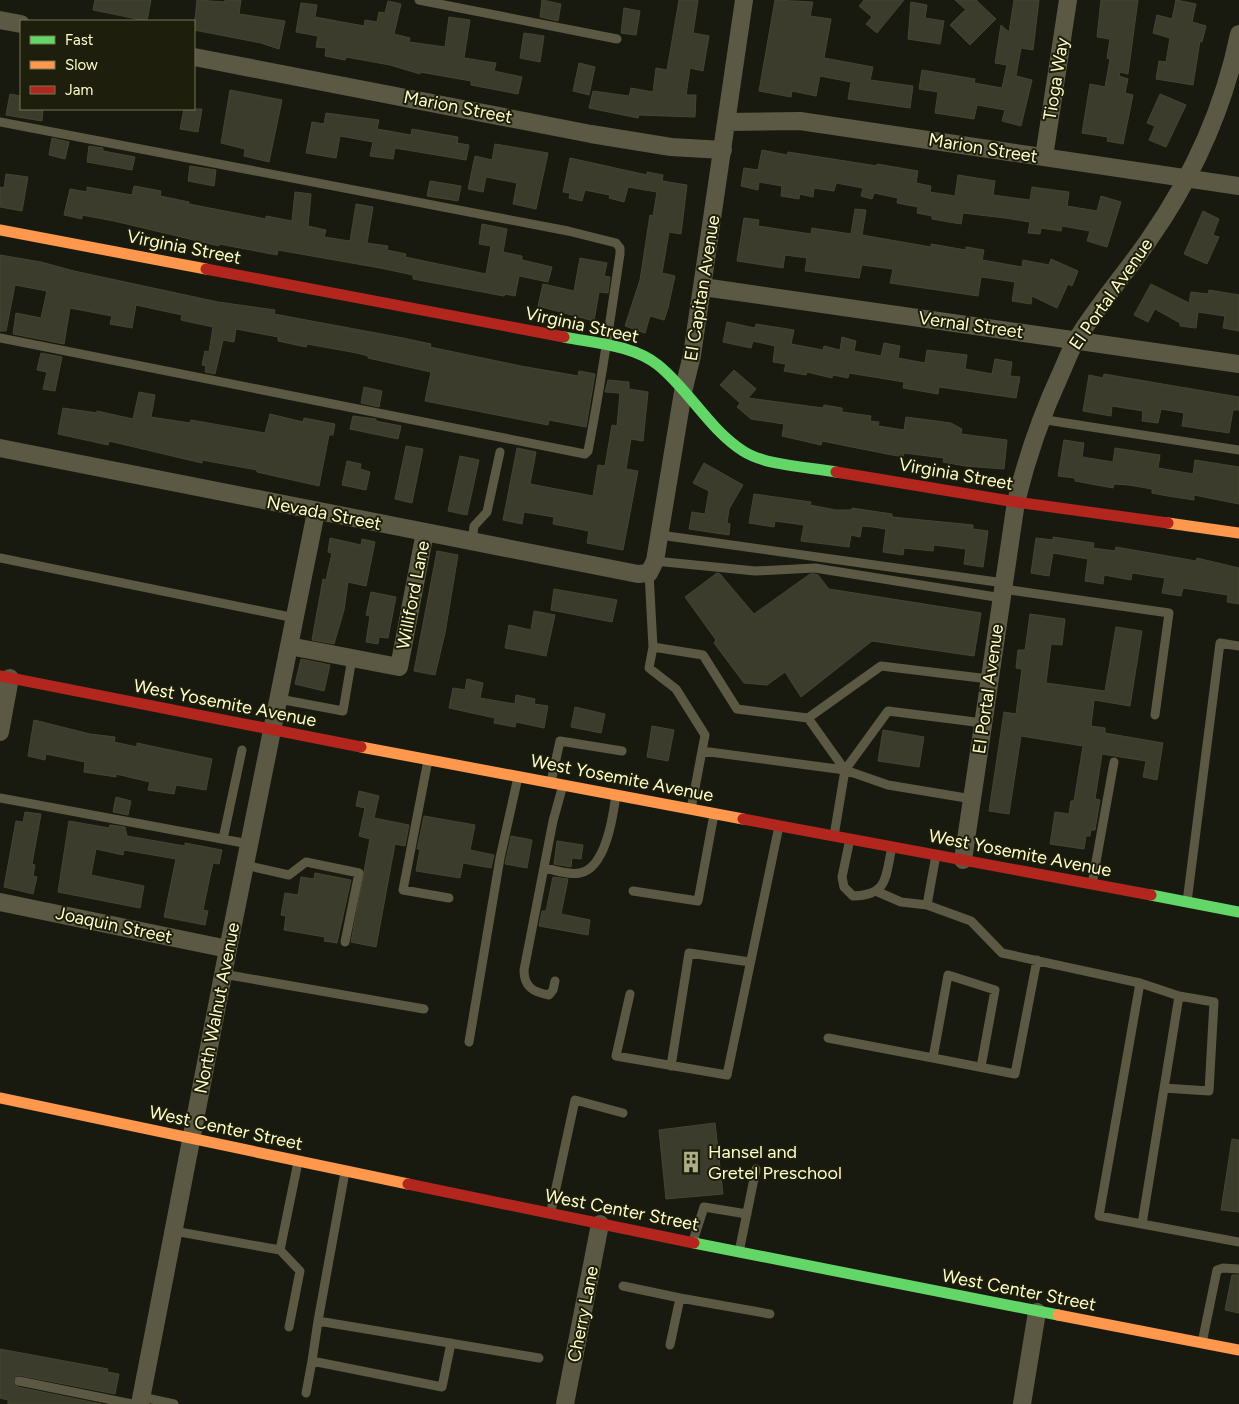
<svg xmlns="http://www.w3.org/2000/svg" width="1239" height="1404" font-family="Figtree,sans-serif">
  <rect width="100%" height="100%" fill="#191a0f"/>
  <path fill="#3c3c2c" stroke="#444531" d="M95,0H151L147,21L93,10Z
    M197,0L225,2V0H241L239,14L285,21L279,49L261,43L194,30Z
    M542,0L561,4L558,21L540,17Z
    M679,0H698L693,33L709,36L703,71L690,68L686,95H696L695,117L639,115L638,118L589,108L593,91L629,96L631,88L653,92L656,68L667,70Z
    M775,0L813,2L810,16L831,19L824,58L873,67L870,80L913,86L910,108L848,99L851,82L820,76L816,96L792,91L791,97L759,91Z
    M864,0H904L877,33L866,24L872,17L859,6Z
    M955,0H976L996,19L970,45L950,25L964,11H967Z
    M1014,0H1039L1033,50L1021,48L1016,76L1032,80L1021,126L1002,121L1005,110L977,105L974,119L935,113L938,92L919,89L922,70L975,79L974,83L1002,88L1007,65L995,63L1001,25L1009,32Z
    M1101,0H1138L1128,74L1120,72L1119,76L1128,79L1125,93L1133,95L1123,144L1107,141L1108,137L1082,133L1090,84L1105,87L1110,59L1107,58L1110,39L1097,37Z
    M1176,0L1196,4L1192,22L1206,26L1202,42L1200,41L1193,85L1156,79L1159,61L1166,62L1170,38L1153,33L1157,15L1172,19Z
    M388,1L401,4L394,34L410,38L409,42L445,47L449,17L470,20L464,58L496,63L494,71L522,77L518,94L471,85V81L420,72V74L390,65L346,57L345,60L325,56L326,48L316,47L318,36L296,32L301,3L317,5L315,17L364,26L365,20L377,22L379,12L385,13Z
    M911,2L927,5L925,18L944,21L940,44L908,39Z
    M624,8L640,11L636,35L621,33Z
    M524,33L544,36L540,62L520,58Z
    M579,63L595,67L589,95L573,91Z
    M230,90L282,100L269,162L244,156L245,149L221,143Z
    M10,94L21,96V109H43L42,121L6,115Z
    M1160,94L1186,105L1166,147L1149,140L1155,126L1147,123Z
    M184,109H202L198,132L180,129Z
    M326,113L379,120L377,129L411,135L412,129L458,137L457,143L469,145L466,160L395,148L393,159L370,156L373,142L340,136L336,158L306,153L312,122L324,124Z
    M52,138L69,142L65,159L49,155Z
    M495,144L548,153L536,209L513,204L517,183L486,177L483,192L468,189L475,156L492,160Z
    M89,146L103,148V151L135,157L132,170L87,162Z
    M762,150L787,155L788,152L877,166V164L918,171L916,183L931,186L930,192L955,196L958,175L995,181L993,195L1030,200L1032,187L1069,192L1067,206L1097,211L1101,196L1121,202L1107,247L1087,241L1090,231L1062,226L1061,231L1041,228L1040,234L1028,233L1030,222L1005,218L963,213L961,224L932,219V216L917,213L918,207L897,203L898,198L874,193L872,199L861,196L863,188L836,183L834,191L814,188L813,197L800,194L799,199L781,196L782,186L759,182L758,190L741,186L744,168L758,170Z
    M570,158L647,175V172L663,175L662,181L687,185L681,234L669,232L662,273L675,276L668,308L664,320L650,316L645,333L625,326L640,280L650,215L653,216L657,192L628,187L624,202L609,198L610,195L585,190L582,201L569,198L570,193L563,192Z
    M190,166L216,170L214,186L188,181Z
    M6,174L28,177L22,211L0,207V187L4,188Z
    M430,181L461,186L458,201L427,196Z
    M134,186L161,191L160,196L189,202V204L266,219V216L292,221L295,192L311,194L308,226L326,230L324,237L350,241L356,204L373,207L367,243L388,246L387,250L406,254L405,257L486,274L491,246L479,244L482,224L507,229L503,252L522,256V260L552,267L548,282L519,276L515,296L505,294L504,296L413,279V275L380,268L278,250L277,255L219,244V246L114,221L82,215V219L64,215L70,189L87,192V187L132,195Z
    M855,209L866,210L862,235L931,247V244L966,250V247L984,250L982,260L1022,267L1023,260L1049,265L1051,259L1078,271L1072,286L1068,284L1057,308L1032,296L1031,304L1012,301L1015,282L989,278L981,277L978,296L890,283L893,269L862,265L859,278L805,271L807,258L785,255L783,268L737,261L744,218L759,220L758,226L811,234L812,228L851,234Z
    M1203,211L1219,219L1213,235L1219,237L1207,264L1184,254Z
    M0,255L41,262L74,271L218,302L275,310L274,314L403,338L431,344L430,347L521,366L578,376L579,371L595,374L586,427L549,420L548,425L425,401L431,372L368,358V356L357,353L307,344L306,347L278,341V337L236,329L234,342L223,340L215,374L205,372L206,366L202,365L205,351L209,352L213,327L181,320L182,315L136,305L132,328L110,324L112,316L70,308L64,344L13,334L16,313L41,318L47,291L15,285L6,331H0Z
    M580,258L607,263L604,276L610,277L608,293L599,292L594,321L538,306L543,284L574,291Z
    M1151,284L1189,303L1191,292L1208,294L1209,290L1239,295V331L1223,328L1225,316L1198,312L1196,328L1180,326V323L1155,309L1148,322L1134,315Z
    M727,322L755,328L756,324L794,330L791,344L823,350L824,346L840,350L842,337L856,341L854,351L881,356L884,343L900,346L898,358L925,363L927,350L967,355L965,369L992,374L995,359L1012,362L1010,376L1020,377L1016,398L939,387L938,394L903,388L904,382L849,373L848,378L833,375L832,378L807,372L806,375L784,371L786,364L773,362L775,346L753,341L751,348L723,342Z
    M41,353L62,357L55,391L43,389L47,372L37,370Z
    M734,370L756,389L748,398L823,408L824,405L842,408V412L871,416L870,421L879,422L878,426L904,430L906,417L951,423L962,429L961,434L1007,440L1004,469L965,466L943,462L944,458L904,453L903,457L887,454L822,441L821,445L782,436L784,424L751,419L737,407L740,403L720,385Z
    M1104,374L1239,397V410H1233L1229,433L1182,426L1184,413L1161,409L1158,423L1142,421L1143,411L1112,406L1111,416L1083,411L1089,375L1103,378Z
    M608,380L629,382V389L648,392L643,441L631,439L626,469L638,471L623,550L587,543L589,531L553,524L554,517L524,512L522,524L503,520L517,448L536,452L530,484L593,496L598,465L605,466L612,425L617,426L620,393L605,392Z
    M364,387L382,391L379,407L361,403Z
    M139,392L155,395L151,417L190,423L191,420L265,433L270,414L303,422L304,418L335,424L333,435H329L319,486L257,472V470L202,460V463L109,441L108,445L58,434L63,408L97,413V411L133,419Z
    M353,416L376,419V421L401,426L398,439L350,429Z
    M1064,440L1084,443L1082,457L1113,462L1115,448L1160,455L1158,468L1193,474L1195,460L1239,467V504L1194,495V500L1168,496L1152,493V489L1129,485L1114,484L1113,488L1075,481V478L1058,476Z
    M406,446L423,449L412,503L395,499Z
    M460,456L479,460L467,515L448,511Z
    M347,461L361,464L360,469L370,472L366,490L342,485Z
    M704,463L743,485L729,509L727,523L730,524L729,535L689,529L692,512L705,514L709,491L693,483Z
    M754,494L811,502L810,505L836,510H852V508L892,514V517L973,525V529L988,531L983,567L964,564L966,549L934,545L933,551L904,548L903,555L883,552L886,529L873,527L862,526L860,537L851,535L849,547L801,541L804,525L775,521L774,527L749,523Z
    M1053,537L1094,543L1093,548L1115,551L1116,547L1196,561L1197,558L1239,568V604L1227,602L1228,595L1183,588L1181,596L1162,593L1165,578L1132,573L1131,580L1104,575L1103,584L1085,581L1088,559L1053,553L1049,576L1031,573L1036,538L1053,540Z
    M330,538L361,545L362,539L375,542L366,586L348,582L344,610L334,644L312,640L323,579L326,580L332,553L328,552Z
    M437,551L458,555L445,633L435,675L414,671Z
    M717,573L720,574L754,614L810,574H815L818,575L829,589L981,613L974,656L872,641L801,697L785,672L767,685L744,683L714,643L716,640L685,597Z
    M554,589L617,600L612,622L551,610Z
    M371,592L396,597L388,638L379,637L378,644L366,642L370,616L366,615Z
    M534,611L555,615L546,656L505,648L509,625L531,630Z
    M1030,614L1065,619L1062,645L1051,644L1046,683L1105,691L1116,627L1142,631L1130,706L1094,700L1091,726L1105,728V733L1163,743L1157,780L1143,777L1146,761L1102,754L1095,799L1100,800L1095,830H1091L1090,836H1086L1084,849L1050,844L1055,812L1069,814L1071,801H1074L1083,746L1021,736L1009,814L989,811L1004,712L1016,714L1022,669L1016,668L1018,650H1025Z
    M301,659L330,665L324,691L295,684Z
    M467,679L483,683L480,698L515,704L516,695L535,699L534,704L548,706L544,728L516,722L515,727L494,723L495,718L449,708L453,688L465,690Z
    M575,707L605,714L601,733L571,727Z
    M34,720L90,734L115,737L114,742L137,747V743L212,759L206,790L176,785L174,794L148,790L150,782L116,774V777L84,772L85,762L46,754L45,760L28,756Z
    M652,726L674,730L668,761L647,757Z
    M883,730L924,737L919,767L878,761Z
    M359,791L379,796L374,818L409,825L405,846L395,844L376,947L351,942L370,839L359,836L365,808L356,806Z
    M116,797L131,801L128,815L113,812Z
    M25,812L41,814L32,864L35,865L33,876L37,877L33,894L4,887L16,821L23,822Z
    M424,816L475,825L470,850L494,855L491,868L463,863L460,878L416,871L420,849H417Z
    M69,821L109,828L110,825L125,827L127,836L185,846V843L222,850L219,864L213,863L209,881L203,910L208,911L205,925L164,917L176,859L124,850L123,855L96,849L91,875L144,886L140,908L58,892Z
    M511,836L532,840L527,868L505,864Z
    M557,841L583,845L581,859L572,858L571,867L554,864Z
    M315,873L351,880L337,943L324,941L325,937L284,930L286,916L281,915L285,893L298,895L301,877L314,879Z
    M553,877L568,879L561,914L590,920L588,935L539,926L542,911H546Z
    M715,1123L723,1194L666,1199L659,1130Z
    M1232,1139L1239,1140V1212L1221,1210Z
    M1232,1275H1239V1313L1225,1310Z
    M0,1349L108,1369L107,1372L119,1374L115,1394L18,1375L13,1380L18,1387L101,1404H8V1400L0,1398Z"/>
  <g fill="none" stroke-linecap="round" stroke-linejoin="round">
    <path stroke="#5b5944" stroke-width="9" d="M419,0L617,39
      M0,122L568,231L616,243L620,248V254C610,320 601,386 588,451L585,454L0,338
      M1040,419L1239,450
      M660,535L1004,583
      M472,541L474,526L487,512L500,452
      M0,558L295,618
      M655,561L755,571L815,568L1002,598
      M649,573L653,647
      M1003,589L1169,613L1155,715
      M279,699L343,711L352,658
      M808,718L881,666L989,679
      M702,751L845,770L888,785L972,799
      M428,760L403,890L449,898
      M845,770L888,711L983,723
      M551,782L560,741L622,751
      M0,798L249,844
      M691,809L705,735L676,689L649,668L653,647L703,655L737,709L808,718L845,770L834,836
      M223,839L242,750
      M850,839L842,877L844,887L853,896C889,895 885,877 892,847
      M936,855L927,905L971,921L1002,953L1140,983
      M245,865L289,875L306,862L359,873L345,942
      M546,868C556,871 569,875 580,873C606,868 613,816 616,795
      M1092,884L1114,762
      M633,891L698,901L714,814
      M878,892L901,902L927,905
      M1187,902L1220,643L1239,646
      M223,974L424,1009
      M555,981L553,990L549,995C533,992 524,987 524,970L553,821L563,785
      M630,994L616,1056L727,1075L779,826
      M828,1038L933,1058
      M469,1042L500,858L518,777
      M671,1066L689,953L750,962
      M981,1067L995,990L948,975L933,1058L1015,1074L1037,960
      M1164,1088L1209,1091L1214,1002L1179,996
      M345,1172L318,1321L539,1358
      M551,1211L575,1100L623,1113
      M1142,1224L1179,996L1140,983L1099,1216L1239,1242
      M174,1231L280,1250L298,1162
      M693,1241L704,1207L747,1214
      M280,1250L300,1271L289,1327
      M739,1252L756,1169
      M623,1286L680,1298L670,1345
      M680,1298L770,1314
      M1202,1343L1217,1270L1223,1268L1239,1269
      M312,1361L318,1321
      M19,1381L132,1404
      M306,1393L312,1361L442,1387L451,1343
      M142,1397L174,1404"/>
    <path stroke="#5b5944" stroke-width="18" d="M0,20L21,24
      M194,57L591,134L671,147L723,150
      M727,122L800,121L1239,186
      M1044,157L1068,0
      M703,287L1239,364
      M0,448L638,574L649,573L655,561L683,392L692,355L744,0
      M289,646L399,667L425,532
      M0,732L10,678
      M963,860L1016,502C1027,457 1041,416 1061,373C1066,362 1070,350 1077,339C1099,303 1127,272 1150,238C1193,176 1224,108 1239,34
      M0,902L228,949
      M140,1404L228,949L316,512
      M565,1404L600,1224
      M1022,1404L1037,1312"/>
    <path stroke="#63d668" stroke-width="11" d="M564,337C594,343 633,345 658,365C689,390 709,429 743,451C766,466 809,467 836,472
      M1151,895L1239,912
      M694,1243L1058,1315"/>
    <path stroke="#ff974d" stroke-width="11" d="M0,230L206,269
      M1168,523L1239,533
      M361,747L743,819
      M0,1098L408,1184
      M1058,1315L1239,1350"/>
    <path stroke="#b3261e" stroke-width="11" d="M206,269L564,337
      M836,472L1016,502L1168,523
      M0,676L361,747
      M743,819L1151,895
      M408,1184L694,1243"/>
  </g>
  <defs>
    <g id="building-bare" transform="scale(1.725)"><path d="M-4-6H4V6H1V3H-1V6H-4ZM-2.5-4.3h1.7v1.8h-1.7ZM.8-4.3h1.7v1.8H.8ZM-2.5-1h1.7V.8h-1.7ZM.8-1h1.7V.8H.8Z" fill="#aeae87" stroke="#1d1e0b" stroke-width="2.5" paint-order="stroke"/></g>
  </defs>
  <g fill-rule="evenodd">
    <use href="#building-bare" x="691" y="1162"/>
  </g>
  <g text-anchor="middle" stroke-width="4" stroke-linejoin="round" paint-order="stroke">
    <g font-size="18" fill="#fffdc8" stroke="#1d1e0b">
      <text transform="translate(1056 79) rotate(-81)" y="6">Tioga Way</text>
      <text transform="translate(458 107) rotate(11)" y="6">Marion Street</text>
      <text transform="translate(983 148) rotate(9)" y="6">Marion Street</text>
      <text transform="translate(184 247) rotate(11)" y="6">Virginia Street</text>
      <text transform="translate(702 288) rotate(-81)" y="6">El Capitan Avenue</text>
      <text transform="translate(1111 294) rotate(-55)" y="6">El Portal Avenue</text>
      <text transform="translate(582 325) rotate(12)" y="6">Virginia Street</text>
      <text transform="translate(971 325) rotate(8)" y="6">Vernal Street</text>
      <text transform="translate(956 474) rotate(10)" y="6">Virginia Street</text>
      <text transform="translate(324 513) rotate(11)" y="6">Nevada Street</text>
      <text transform="translate(413 595) rotate(-79)" y="6">Williford Lane</text>
      <text transform="translate(988 689) rotate(-82)" y="6">El Portal Avenue</text>
      <text transform="translate(225 703) rotate(11)" y="6">West Yosemite Avenue</text>
      <text transform="translate(622 778) rotate(11)" y="6">West Yosemite Avenue</text>
      <text transform="translate(1020 853) rotate(11)" y="6">West Yosemite Avenue</text>
      <text transform="translate(114 925) rotate(12)" y="6">Joaquin Street</text>
      <text transform="translate(217 1008) rotate(-79)" y="6">North Walnut Avenue</text>
      <text transform="translate(226 1128) rotate(12)" y="6">West Center Street</text>
      <text transform="translate(622 1210) rotate(11)" y="6">West Center Street</text>
      <text transform="translate(1019 1290) rotate(11)" y="6">West Center Street</text>
      <text transform="translate(583 1314) rotate(-79)" y="6">Cherry Lane</text>
    </g>
    <g font-size="18" fill="#fffdc8" stroke="#1d1e0b" text-anchor="start">
      <text x="708" y="1158">Hansel and<tspan x="708" dy="21">Gretel Preschool</tspan></text>
    </g>
  </g>
  <rect x="20" y="20" width="175" height="90" fill="#1d1e0b" stroke="#777757"/>
  <rect x="30" y="36" width="25" height="8" fill="#63d668" stroke="#777757"/>
  <text x="65" y="45" font-size="15" fill="#fffdc8">Fast</text>
  <rect x="30" y="61" width="25" height="8" fill="#ff974d" stroke="#777757"/>
  <text x="65" y="70" font-size="15" fill="#fffdc8">Slow</text>
  <rect x="30" y="86" width="25" height="8" fill="#b3261e" stroke="#777757"/>
  <text x="65" y="95" font-size="15" fill="#fffdc8">Jam</text>
</svg>
